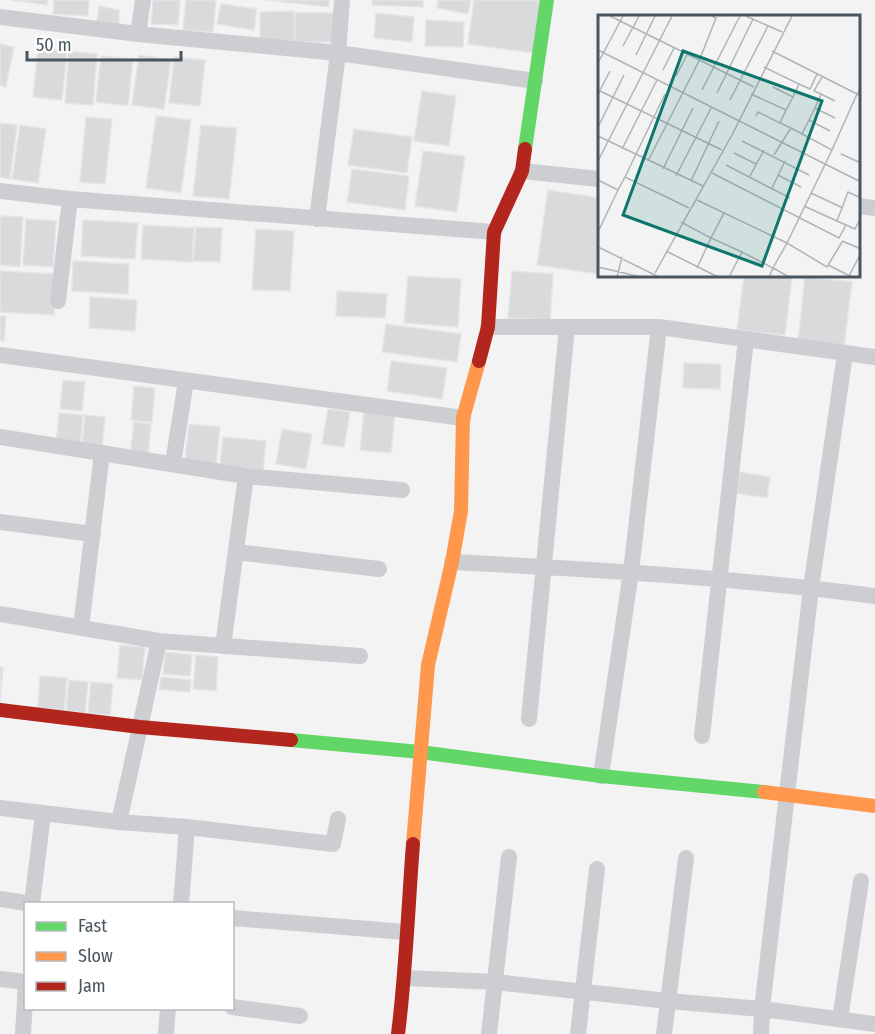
<svg xmlns="http://www.w3.org/2000/svg" width="875" height="1034" font-family="'Fira Sans Condensed',sans-serif">
  <rect width="100%" height="100%" fill="#f3f3f3"/>
  <path fill="#d9dadb" stroke="#e4e5e6" stroke-width="1.5" d="M11,0H47V5Z
    M54,0H89L88,16L53,14Z
    M153,0H180L178,25L151,24Z
    M186,0H216L213,32L183,30Z
    M265,0H329V7Z
    M372,0H423V7L372,5Z
    M438,0H471L468,14L437,8Z
    M474,0H541L534,53L468,44Z
    M221,4L257,9L254,30L217,24Z
    M99,6L119,10V24L97,21Z
    M294,11V41H260V12Z
    M295,13H337V42H295Z
    M376,13L414,17L412,42L374,38Z
    M426,20L464,22L463,47L425,46Z
    M0,44L14,47L6,87L0,85Z
    M38,48L67,51L62,100L33,97Z
    M69,51L97,54L93,105L65,103Z
    M139,55L171,60L164,109L132,105Z
    M101,56L133,59L128,106L96,102Z
    M174,57L205,60L200,106L169,103Z
    M422,91L456,96L449,146L414,141Z
    M156,116L191,120L181,193L146,188Z
    M86,117L112,119L105,184L80,182Z
    M0,123L17,125L10,179L0,177Z
    M20,125L46,129L38,183L12,179Z
    M201,125L237,128L229,199L193,196Z
    M354,129L412,137L407,173L348,165Z
    M423,151L465,156L457,212L415,206Z
    M352,169L409,176L405,210L347,202Z
    M548,190L599,198V274L537,265Z
    M0,216L23,217L20,267L0,265Z
    M26,219L56,221L53,267L23,265Z
    M83,220L138,223L135,259L81,256Z
    M143,225L194,228L192,262L141,259Z
    M196,227L222,228L220,262L193,261Z
    M256,229L294,231L290,291L252,290Z
    M73,261L129,264L128,294L72,291Z
    M0,271L57,274L54,315L0,312Z
    M512,271L553,274L550,320L508,318Z
    M408,276L461,279L458,327L404,323Z
    M744,276H792L785,335L737,330Z
    M805,277L852,282L844,346L798,341Z
    M337,291L387,294L385,318L336,316Z
    M90,297L137,300L135,331L89,328Z
    M0,316H6L4,341L0,340Z
    M386,324L461,334L457,362L382,352Z
    M391,361L447,368L442,399L387,391Z
    M684,363L721,364L720,389L683,388Z
    M63,380L85,382L82,411L60,409Z
    M134,386L155,388L152,422L131,420Z
    M328,409L350,412L344,447L322,444Z
    M364,411L395,414L391,453L360,450Z
    M59,413L83,415L80,446L56,444Z
    M85,415L105,417L102,448L82,446Z
    M134,422L151,424L148,457L130,456Z
    M189,424L220,427L216,464L185,461Z
    M282,429L312,434L306,469L276,464Z
    M223,437L266,441L263,470L220,466Z
    M740,472L770,477L767,498L736,493Z
    M120,645L145,647L142,680L117,678Z
    M165,652L192,655L190,676L163,674Z
    M196,655L218,657L216,691L193,689Z
    M0,667L3,668L0,704Z
    M40,676L67,678L64,711L38,708Z
    M161,677L191,680L190,692L159,689Z
    M69,680L88,682L85,713L66,711Z
    M91,682L113,684L110,715L88,713Z"/>
  <g fill="none" stroke-linecap="round" stroke-linejoin="round">
    <path stroke="#ccced1" stroke-width="16" d="M342,0L338,53L535,81
      M0,17L138,34L143,0
      M138,34L338,53L317,219
      M522,171L599,179
      M0,191L70,199L494,232
      M858,206L875,208
      M58,301L70,199
      M488,327H659L875,357
      M0,355L463,418
      M0,437L246,476L402,490
      M173,463L186,381
      M0,522L93,534
      M236,552L379,569
      M452,562C594,569 735,578 875,596
      M0,614L159,641L360,656
      M81,628L102,453
      M159,641L119,822L187,827
      M223,646L246,476
      M529,719L567,327
      M702,736L746,339
      M601,776L631,572L659,327
      M0,808L119,822
      M0,899L32,904L43,814
      M181,904L187,827L333,844L338,819
      M232,918L406,932
      M405,978L495,982L668,1001L762,1009L875,1024
      M0,979L26,982
      M232,1007L300,1016
      M840,1019L861,881
      M23,1034L26,983
      M166,1034L168,1008
      M489,1034L509,857
      M578,1034L597,869
      M664,1034L686,858
      M761,1034L762,1009L811,588L845,354"/>
    <path stroke="#63d668" stroke-width="14" d="M525,149L547,0
      M291,740L420,752L601,776L764,792"/>
    <path stroke="#ff974d" stroke-width="14" d="M764,792L875,806
      M413,844L428,665L452,562L461,511L463,418L479,361"/>
    <path stroke="#b3261e" stroke-width="14" d="M479,361L488,327L494,232L522,171L525,149
      M0,710L140,727L291,740
      M398,1034C406,971 408,908 413,844"/>
  </g>
  <g transform="translate(598 15)">
    <rect width="262" height="262" fill="#f3f3f3"/>
    <path fill="none" stroke="#afb4b8" stroke-width="1.5" d="M12,1L156,72M148,1L184,17M25,31L41,1M0,35L263,167M174,36L259,79L263,73M38,40L57,1M0,48L25,1M166,52L201,69L195,82L175,72M65,55L76,33M78,61L89,40M201,69L212,74L219,59M0,75L124,135M104,75L142,1M119,78L155,4M0,79L12,56M153,79L188,95L195,82M223,79L216,76L224,62M132,85L170,11M217,93L223,79L237,86M158,101L160,97L182,108L188,95M211,105L217,93L237,103M0,112L26,60M204,119L211,105L232,116M0,121L105,171M144,126L211,160M24,134L59,65M234,135L259,79L263,81M136,138L158,149M243,139L263,148M176,140L193,113L182,108M0,146L74,1M50,146L101,46L118,3L114,1M128,150L192,183M65,154L95,93M114,158L241,223L248,210M180,160L203,172M78,161L113,93M152,161L166,135M27,162L67,79M0,165L20,175L27,162L91,193M93,166L121,106M174,173L187,146M213,178L245,193M263,183L250,177L239,206L257,214L263,202M99,185L189,228L234,135L193,113M206,191L239,206M126,198L113,223L144,237M83,207L113,223L99,253M0,217L20,175M244,226L263,234M0,232L61,262M68,236L120,262M230,250L254,262M0,252L43,262M57,258L134,120L194,1M251,261L263,238M19,262L24,242M131,262L144,237L175,253L171,262M191,262L175,253L189,228L229,252L244,227"/>
    <path fill="#0f766e" fill-opacity="0.15" stroke="#0f766e" stroke-width="3" d="M85,36L224,86L164,251L25,200Z"/>
    <rect width="262" height="262" fill="none" stroke="#4a565f" stroke-width="3"/>
  </g>
  <rect x="24" y="902" width="210" height="108" fill="#ffffff" stroke="#b7bbbf" stroke-width="1.5"/>
  <rect x="36" y="922" width="30" height="9" fill="#63d668" stroke="#b7bbbf" stroke-width="1.5"/>
  <text x="78" y="932" font-size="18" fill="#4a565f">Fast</text>
  <rect x="36" y="952" width="30" height="9" fill="#ff974d" stroke="#b7bbbf" stroke-width="1.5"/>
  <text x="78" y="962" font-size="18" fill="#4a565f">Slow</text>
  <rect x="36" y="982" width="30" height="9" fill="#b3261e" stroke="#b7bbbf" stroke-width="1.5"/>
  <text x="78" y="992" font-size="18" fill="#4a565f">Jam</text>
  <path d="M27 51v9h154v-9" fill="none" stroke="#4a565f" stroke-width="3"/>
  <text x="36" y="51" font-size="18" fill="#4a565f" stroke="#ffffff" stroke-width="4.5" paint-order="stroke">50 m</text>
</svg>
